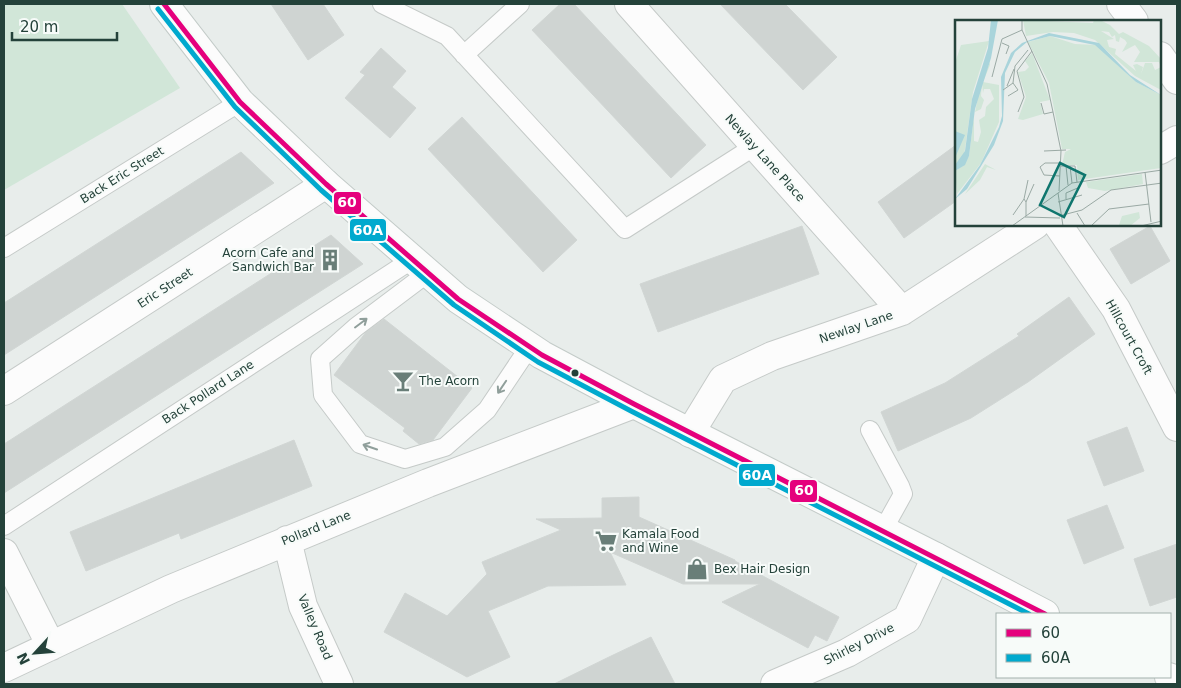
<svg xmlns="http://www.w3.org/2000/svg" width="1181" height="688" font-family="'DejaVu Sans',sans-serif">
  <rect width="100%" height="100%" fill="#e8edeb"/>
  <path fill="#d1e6d8" d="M4,4H122L180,88L4,190Z"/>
  <path fill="#cfd4d2" stroke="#d1d6d4" d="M271,4H323L344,35L308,60Z
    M560,4H574L706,145L671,178L532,30Z
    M720,4H785L837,57L803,90Z
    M381,48L406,71L392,87L416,108L390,138L345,98L365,75L360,72Z
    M462,117L577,240L543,272L428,149Z
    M956,145V201L904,238L878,202Z
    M241,152L274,183L4,355V303Z
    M802,226L819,274L658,332L640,284Z
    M1150,226L1170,261L1131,284L1110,249Z
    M331,235L363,264L4,493V444Z
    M1069,297L1095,334L1028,382L971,418L898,451L881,412L945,383L1019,336L1017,334Z
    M384,319L472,388L433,440L419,444L403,431L405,428L334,375L366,332Z
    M1127,427L1144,471L1104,486L1087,442Z
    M294,440L312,486L181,539L179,533L86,571L70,532Z
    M639,497V517L735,560V561L839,617L827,641L815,635L808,648L722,602L760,584H683L610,552L626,585L548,586L488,611L510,657L467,677L384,632L405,593L447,616L487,574L482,562L561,530L536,519L602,518V498Z
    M1107,505L1124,548L1084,564L1067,520Z
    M1177,544V597L1150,606L1134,559Z
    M651,637L675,684H554L609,657Z"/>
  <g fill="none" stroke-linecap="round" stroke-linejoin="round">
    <g stroke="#c5cac8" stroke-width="20">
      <path id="service" d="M382,4L447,36L625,229L755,146
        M464,55L520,4
        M4,248L240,102
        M429,272L356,327L320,359L323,395L360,444L405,459L445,447L487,410L530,346
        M870,430L900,486L903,494L883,530
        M4,526L413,259"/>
    </g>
    <g stroke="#c5cac8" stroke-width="30">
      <path id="minor" d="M629,4L902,311
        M1121,4L1134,21
        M1160,56L1177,80
        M1160,150L1177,140
        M1058,225L1116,309L1177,427
        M4,391L326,184
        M690,433L723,379L772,356L902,311L1035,225
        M287,540L303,606L339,684
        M4,553L51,646
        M4,668L171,589L428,483L634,404
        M775,684L847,653L907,619L936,557"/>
    </g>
    <g stroke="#c3cbc8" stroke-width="30">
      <path id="secondary" d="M164,4L240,102L326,184L458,299L542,355L634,404L936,557L1045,614
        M1169,677L1177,681"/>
    </g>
    <use href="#service" stroke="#fcfcfc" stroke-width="18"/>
    <use href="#minor" stroke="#fcfcfc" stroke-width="28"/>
    <use href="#secondary" stroke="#fcfcfc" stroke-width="28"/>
    <g stroke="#f7fbf9" stroke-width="9">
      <path id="bus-1" d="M164,4L240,102L326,184L458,299L542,355L634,404L1045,614"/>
    </g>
    <g stroke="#f7fbf9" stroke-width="9">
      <path id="bus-2" d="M158,9L235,107L321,190L454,305L538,362L631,411L1029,614"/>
    </g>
    <use href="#bus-1" stroke="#e5007d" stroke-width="5"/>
    <use href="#bus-2" stroke="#00a9ce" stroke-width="5"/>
  </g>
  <defs><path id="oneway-shaft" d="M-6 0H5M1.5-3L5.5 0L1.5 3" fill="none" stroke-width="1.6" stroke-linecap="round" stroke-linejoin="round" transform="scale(1.25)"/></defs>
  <g stroke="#909f9b">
    <use href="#oneway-shaft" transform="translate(361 323) rotate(-37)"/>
    <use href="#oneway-shaft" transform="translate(502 387) rotate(124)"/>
    <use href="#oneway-shaft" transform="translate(370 447) rotate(-161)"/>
  </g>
  <defs>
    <g id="building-bare" transform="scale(1.725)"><path d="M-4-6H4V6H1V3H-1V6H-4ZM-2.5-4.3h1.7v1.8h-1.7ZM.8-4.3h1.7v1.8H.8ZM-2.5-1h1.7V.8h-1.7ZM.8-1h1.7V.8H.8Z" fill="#697e78" stroke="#f7fbf9" stroke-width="2.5" paint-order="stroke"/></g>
    <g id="bar-bare" transform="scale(1.725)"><path d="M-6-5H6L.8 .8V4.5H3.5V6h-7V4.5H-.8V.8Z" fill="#697e78" stroke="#f7fbf9" stroke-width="2.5" paint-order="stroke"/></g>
    <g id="supermarket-bare" transform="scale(1.725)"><path d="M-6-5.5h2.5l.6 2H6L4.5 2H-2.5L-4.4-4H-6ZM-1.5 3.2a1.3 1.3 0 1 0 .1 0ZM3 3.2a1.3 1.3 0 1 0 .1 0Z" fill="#697e78" stroke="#f7fbf9" stroke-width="2.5" paint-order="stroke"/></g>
    <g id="shop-bare" transform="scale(1.725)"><path d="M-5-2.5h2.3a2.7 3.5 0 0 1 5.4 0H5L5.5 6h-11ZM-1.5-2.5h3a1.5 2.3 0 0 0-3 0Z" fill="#697e78" stroke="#f7fbf9" stroke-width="2.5" paint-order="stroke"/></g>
  </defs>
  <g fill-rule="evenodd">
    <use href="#building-bare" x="330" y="260"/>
    <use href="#bar-bare" x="403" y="381"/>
    <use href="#supermarket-bare" x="606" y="541"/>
    <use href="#shop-bare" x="697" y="569"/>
  </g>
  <circle fill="#24423a" stroke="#f7fbf9" stroke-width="2" cx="575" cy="373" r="4.5"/>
  <g text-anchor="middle" stroke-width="4" stroke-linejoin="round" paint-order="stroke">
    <g font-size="12" fill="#24423a" stroke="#f7fbf9">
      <text transform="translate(765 158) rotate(48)" y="4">Newlay Lane Place</text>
      <text transform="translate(122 175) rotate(-32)" y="4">Back Eric Street</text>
      <text transform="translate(165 288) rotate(-33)" y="4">Eric Street</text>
      <text transform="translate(856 327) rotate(-19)" y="4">Newlay Lane</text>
      <text transform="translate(1129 337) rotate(61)" y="4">Hillcourt Croft</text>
      <text transform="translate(208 392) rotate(-33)" y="4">Back Pollard Lane</text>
      <text transform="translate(316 528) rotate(-22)" y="4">Pollard Lane</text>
      <text transform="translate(315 627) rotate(67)" y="4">Valley Road</text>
      <text transform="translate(859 644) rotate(-27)" y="4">Shirley Drive</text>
    </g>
    <g font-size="12" fill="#24423a" stroke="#f7fbf9" text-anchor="start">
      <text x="314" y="257" text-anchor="end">Acorn Cafe and<tspan x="314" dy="14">Sandwich Bar</tspan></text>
      <text x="419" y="385">The Acorn</text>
      <text x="622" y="538">Kamala Food<tspan x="622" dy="14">and Wine</tspan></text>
      <text x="714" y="573">Bex Hair Design</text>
    </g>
  </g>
  <g transform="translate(955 20)">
    <rect width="206" height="206" fill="#e8edeb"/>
    <path d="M68,0L138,3L139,0H133H145L155,5L164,14L168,12L194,26L206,39V47L204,42H179L185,32L180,25L167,32L172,23L170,20L165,17L164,22L161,21L160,15L157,17L154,12L146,11L159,19L152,20L154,27L161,29L160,34L181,51L178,45L182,44L188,47L186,54L190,43H197L200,50L206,47V70L180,56L140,20L119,13L98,12L71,16ZM95,16L120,24L141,25L181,62L206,75V148L123,160L122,145H107L110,132L116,129H107L94,63L73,22ZM34,21L18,72L9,136L0,145V43L6,25ZM77,33L95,80L85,82L88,94L68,100L63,99L71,77L63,52L70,51L74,47L70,41ZM35,42V45L28,62L44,65V102L26,143L2,174L0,151L9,145L14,136L19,96V121L23,122L26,112L24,100L30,96L31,87L39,79L35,69H29L28,73L27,63L26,76L29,80L26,89L20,92L26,63ZM30,144L41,150L32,147L25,160L10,174ZM187,154L188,164L150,171L133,168L131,162ZM184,192L185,198L175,206L164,205L167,196Z" fill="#d1e6d8"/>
    <path d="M36,0H43L36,38L20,89L14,136L10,145L0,151V145L10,131L17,79L33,28ZM94,13L144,23L175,55L206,75L181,62L140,25L95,16L72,22L60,32L50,53L48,101L39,125L12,169L0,179L25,145L44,107L47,96L46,57L56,33L67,23ZM0,111L10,115L0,138Z" fill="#a9d4db"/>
    <path fill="none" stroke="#9aa9a4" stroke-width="1" d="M67,0V10L92,64L98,92L106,131L104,171M47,23L54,26L51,34M37,57L47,19L67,10M52,66L59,49M48,70L58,63L60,46L73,30M53,76L63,70L58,63M86,83L89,94L98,92M63,92L69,77L62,51L77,31M89,131L111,130M106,146H120L122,162M111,146L113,165M115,146L117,163M190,152L196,202M105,156L89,155L85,147L90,143H106M103,173L108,206M69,179L73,160M111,179V173L125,167M71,182L79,164M103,182L127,175M122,193L130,206M58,195L69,179L71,182V196M104,196L127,190L156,170L207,163M70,197L105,198M57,206L117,163L207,150M136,206L154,189L194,184M186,206L207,201"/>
    <path fill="#0f766e" fill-opacity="0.15" stroke="#0f766e" stroke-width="2.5" d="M105,143L130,155L109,197L85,185Z"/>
    <rect width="206" height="206" fill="none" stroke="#24423a" stroke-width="2.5"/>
  </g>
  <g stroke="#f7fbf9" stroke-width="2">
    <rect x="333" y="191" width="29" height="24" rx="5" fill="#e5007d"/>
    <rect x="349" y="218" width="38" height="24" rx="5" fill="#00a9ce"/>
    <rect x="738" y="463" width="38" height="24" rx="5" fill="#00a9ce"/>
    <rect x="789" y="479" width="29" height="24" rx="5" fill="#e5007d"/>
  </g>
  <g font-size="14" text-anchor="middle" font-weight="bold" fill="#fff">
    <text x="347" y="207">60</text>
    <text x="368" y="235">60A</text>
    <text x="757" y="480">60A</text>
    <text x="804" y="495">60</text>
  </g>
  <rect width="1181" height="688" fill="none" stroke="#24423a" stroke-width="10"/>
  <rect x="996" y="613" width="175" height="65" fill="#f7fbf9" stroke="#a3b1ad"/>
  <rect x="1006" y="629" width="25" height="8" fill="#e5007d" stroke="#a3b1ad"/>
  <text x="1041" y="638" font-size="15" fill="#24423a">60</text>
  <rect x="1006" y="654" width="25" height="8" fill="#00a9ce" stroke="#a3b1ad"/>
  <text x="1041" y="663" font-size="15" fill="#24423a">60A</text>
  <g transform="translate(35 653) rotate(244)" stroke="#f7fbf9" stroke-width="4" paint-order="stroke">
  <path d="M0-4L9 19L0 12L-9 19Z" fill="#24423a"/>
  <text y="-8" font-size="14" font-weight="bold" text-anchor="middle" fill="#24423a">N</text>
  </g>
  <path d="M12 32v8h105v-8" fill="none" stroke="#24423a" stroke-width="2.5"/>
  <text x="20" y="32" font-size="15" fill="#24423a" stroke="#f7fbf9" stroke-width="4" paint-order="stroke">20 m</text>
</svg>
